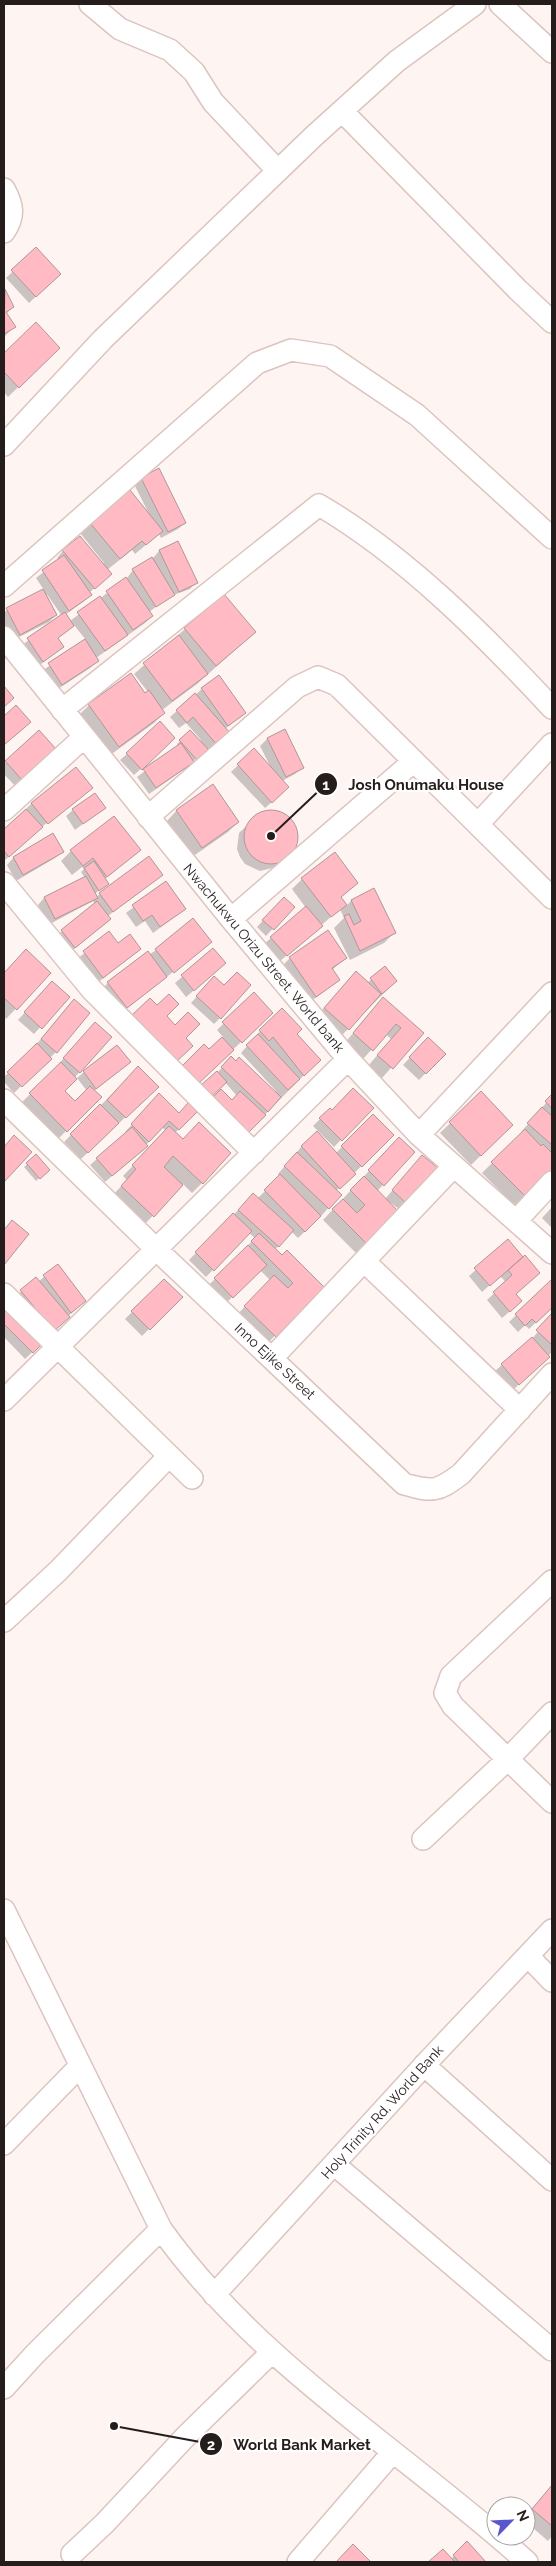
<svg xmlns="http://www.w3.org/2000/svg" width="556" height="2566" font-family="Raleway,sans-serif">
  <rect width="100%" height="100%" fill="#fef4f2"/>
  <path fill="#0003" d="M36,249L59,274L29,303L6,278Z
    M4,291L13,307L6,314L14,327L4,337Z
    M36,324L58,348L8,397L4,392V355Z
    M141,479L185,523L178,529L161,538L159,534L135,554L132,550L107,570L104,580L89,593L90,595L83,602L65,615L70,621L127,578L133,570L153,558L159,551L177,543L196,582L190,589L171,596L149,612L152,616L145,623L96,658L97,661L90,668L55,691L42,671L86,640L74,625L57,639L63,647L36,668L22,645L62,616L46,593L56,615L49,622L13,640L4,623V612L44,590L36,578L59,560L57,558L63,551L102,564L104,563L81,534L91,524L148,512L135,486Z
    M185,629L244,642L197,684L162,710L164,713L154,723L109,756L79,715L89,705L148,692L134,674Z
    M202,689L244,713L225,729L229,734L211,751L208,748L186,768L149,794L137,777L178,746L177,744L190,731L199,742L201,740L186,723L179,728L170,717Z
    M284,731L302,768L295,774L282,781L281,794L265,808L231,772L254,750L271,768L260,746L267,739Z
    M39,732L48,756L15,786L4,774V764Z
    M167,745L134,775L120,760L127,754Z
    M76,769L84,795L39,829L4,861V830L31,804Z
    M104,808L75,830L66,816L73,810Z
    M177,810L238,822L228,832L192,857L167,821Z
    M277,811L285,815L296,829L295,847L276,867L260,871L245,864L240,857L237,849L239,833L260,813Z
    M52,835L62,851L55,858L16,881L7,865L13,858Z
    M139,850L105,879V887L94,894L96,897L149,858L161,875L108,916L103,925L68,954L55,937L95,904L93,901L48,925L38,905L44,898L85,878L81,872L84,869L82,867L72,875L61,861L71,851Z
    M302,879L357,883L340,898L346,906L351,901L374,890L394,933L384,943L350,960L334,928L344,918L340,909L279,962L264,944L306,908L292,889Z
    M166,882L185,909L153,933L145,921L136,927L126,913Z
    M277,905L293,907L266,936L257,927Z
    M328,932L346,958L332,970L339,980L305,1006L280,968L290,958Z
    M109,933L118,945L140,949L96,984L77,959Z
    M211,942L116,1017L98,993L108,983L156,950Z
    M213,950L218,970L186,997L175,983Z
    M26,951L50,973L6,1019L4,1017V974Z
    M385,968L393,984L338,1039L315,1018L346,983H367Z
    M208,984L220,1018L214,1024L191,1003Z
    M46,989L68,997L34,1034L18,1020Z
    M254,994L272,1013L191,1089L208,1051L223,1037L217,1030Z
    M67,1008L56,1052L14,1093L4,1082V1077L35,1046Z
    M373,1009L422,1033L382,1078L368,1066L391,1039L386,1034L362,1060L344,1044Z
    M88,1030L110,1037L63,1091L75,1103L87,1091L77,1078L84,1072L129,1062L94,1091L100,1097L56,1141L20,1104L58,1067L57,1066Z
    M260,1031L296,1034L309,1070L242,1138L207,1105L232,1102L237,1096L217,1073L231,1058L275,1093L276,1091L241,1053Z
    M428,1038L444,1054L419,1080L403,1065Z
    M131,1075L151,1093L81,1159L64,1142Z
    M481,1093L512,1125L471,1165L440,1133Z
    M552,1096V1174L517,1208L482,1173L523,1132L522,1131Z
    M153,1102L179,1114L195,1112L175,1133L202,1183L192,1193L183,1184L143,1226L111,1197L127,1180L123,1176L166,1131L162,1127L139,1153L105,1182L90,1165L127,1133L125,1132Z
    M372,1108L334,1147L313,1126L330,1109L331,1112Z
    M373,1115L393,1135L336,1191L340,1195L322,1215L298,1238L291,1231L275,1250L322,1287L265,1346L235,1317L270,1280L260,1270L225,1304L208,1286L255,1238L249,1233L206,1277L189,1260L247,1201L258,1198L280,1176L278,1174L302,1146L335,1154Z
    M399,1139L383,1185L377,1191L385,1199L416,1163L436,1168L399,1209L391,1203L390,1204L398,1212L356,1253L323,1220Z
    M36,1156L48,1170L36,1181L24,1167Z
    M552,1207V1228L542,1218Z
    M508,1241L538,1273L515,1294L514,1308L502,1318L487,1300L506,1282L500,1276L482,1292L469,1276Z
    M58,1265L78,1307L46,1337L14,1298L36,1278L38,1282Z
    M164,1280L181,1297L142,1336L125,1319Z
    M551,1281L552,1307L529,1329L525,1325L518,1332L509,1322Z
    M7,1308L42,1343L25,1359L4,1337V1311Z
    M552,1314V1352L512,1391L495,1371L532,1339Z
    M552,2485V2536L548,2541L526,2522V2516Z
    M467,2543L485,2562H430L443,2551L451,2559Z"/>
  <path fill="#ffbac3" stroke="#af9799" d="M36,247L61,274L36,297L11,270Z
    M5,289L14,307L6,312L16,327L4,334Z
    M36,322L60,348L19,388L4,372V353Z
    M159,468L186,523L168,532L141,478Z
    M130,490L163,531L146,545L142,541L120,559L90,523Z
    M80,536L112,574L95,589L62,550Z
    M178,541L198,583L179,592L159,550Z
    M64,555L92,595L69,611L42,570Z
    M152,557L175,595L156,607L132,569Z
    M126,577L153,616L133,630L106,591Z
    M43,589L57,615L20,635L6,608Z
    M224,594L256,632L216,666L184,628Z
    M100,596L128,635L105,651L77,612Z
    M65,612L74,626L58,638L64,647L43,662L27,638Z
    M179,635L208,674L172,701L143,663Z
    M85,639L99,661L62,685L48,663Z
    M131,673L145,693L149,690L165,713L119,747L88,704Z
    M219,675L246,713L228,726L201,688Z
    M4,686L14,698L4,707Z
    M195,693L231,734L218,746L193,717L187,723L176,710Z
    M16,705L31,722L4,745V716Z
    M160,721L175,738L142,770L126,753Z
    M285,729L304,768L286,777L267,738Z
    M39,730L56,749L22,780L5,761Z
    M190,730L208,749L197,760L179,740Z
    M181,743L194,762L156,788L143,769Z
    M254,748L289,787L272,803L237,764Z
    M76,767L93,788L48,824L31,803Z
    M213,784L239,822L202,848L176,810Z
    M95,793L106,808L83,824L72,809Z
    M26,809L43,827L9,857L4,851V829Z
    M244 837a27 27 0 1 1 54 0a27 27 0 1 1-54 0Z
    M114,816L141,850L107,877L93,858L83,866L70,850Z
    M53,833L64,852L23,875L13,857Z
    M335,852L358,883L341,897L347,905L331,917L301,878Z
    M149,856L163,875L113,912L99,893Z
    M94,861L109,884L99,891L84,868Z
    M86,876L98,898L55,919L44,897Z
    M166,881L186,909L160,927L152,915L143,921L132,905Z
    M374,888L396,933L360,951L344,916L349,914L354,925L361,921L351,900Z
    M284,897L295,907L274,930L262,920Z
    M97,901L111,919L75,948L61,930Z
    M306,906L323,926L287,956L270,937Z
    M193,918L212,942L174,973L155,949Z
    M328,930L347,958L332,968L340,980L316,997L289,957Z
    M109,931L118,943L130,934L141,949L103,978L83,951Z
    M213,948L226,963L194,991L181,975Z
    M26,949L51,973L17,1010L4,998V973Z
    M148,951L167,977L127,1008L107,982Z
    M385,966L397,981L382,994L370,978Z
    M356,971L381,994L349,1030L324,1008Z
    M237,972L251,985L221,1019L196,996L214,976L224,985Z
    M52,981L70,997L42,1029L24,1012Z
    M254,992L273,1013L242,1043L222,1022Z
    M169,994L179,1004L167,1016L175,1025L188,1012L200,1024L186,1038L193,1046L176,1062L132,1015L150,998L157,1005Z
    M383,997L424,1033L393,1069L377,1055L401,1028L396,1024L373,1051L353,1033Z
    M74,999L90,1013L57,1053L41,1039Z
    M282,1008L302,1029L297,1034L321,1060L304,1076L273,1037L269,1041L259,1030Z
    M95,1022L112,1037L80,1073L63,1058Z
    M258,1034L300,1079L288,1090L246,1045Z
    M222,1037L234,1050L199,1083L182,1066L204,1044L209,1049Z
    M428,1037L446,1054L426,1074L409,1057Z
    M37,1043L52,1059L22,1087L7,1072Z
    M117,1045L131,1062L96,1089L83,1071Z
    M231,1056L236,1061L239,1057L281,1097L268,1112L221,1067Z
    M61,1062L77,1079L65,1091L75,1101L90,1086L102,1097L67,1132L29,1093Z
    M138,1066L159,1087L126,1118L107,1100Z
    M217,1071L227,1082L211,1097L201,1085Z
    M353,1088L374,1108L342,1141L319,1118L330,1108L332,1110Z
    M221,1089L232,1100L240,1091L266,1115L249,1132L213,1097Z
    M481,1091L513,1125L481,1156L449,1122Z
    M159,1093L179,1113L188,1103L197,1112L179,1130L169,1121L149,1142L131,1124Z
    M552,1094V1109L545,1101Z
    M100,1104L119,1123L88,1153L70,1134Z
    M542,1107L552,1116V1145L527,1123Z
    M373,1114L394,1135L362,1167L341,1146Z
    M199,1122L231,1153L203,1184L173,1156L164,1167L183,1185L154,1217L121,1186L136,1169L132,1165L169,1126L183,1139Z
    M132,1127L148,1146L112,1176L96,1158Z
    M525,1129L541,1146L543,1144L552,1153V1175L528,1199L491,1162Z
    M317,1131L356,1174L340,1189L301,1146Z
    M14,1135L32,1152L4,1182V1147Z
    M399,1137L415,1152L384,1186L368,1170Z
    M297,1152L342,1195L329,1209L284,1166Z
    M36,1154L50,1170L40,1179L26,1163Z
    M422,1155L438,1168L407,1204L392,1190Z
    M280,1174L321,1216L305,1232L264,1190Z
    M364,1176L399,1212L367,1244L332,1209L343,1199L357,1213L365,1205L350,1190Z
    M253,1193L294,1230L279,1247L238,1210Z
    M233,1213L252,1231L214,1271L195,1252Z
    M12,1220L29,1234L4,1265V1230Z
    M259,1233L282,1255L287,1250L324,1287L276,1337L244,1306L274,1275L288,1288L293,1283L251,1241Z
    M508,1239L523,1257L490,1286L474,1268Z
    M248,1245L267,1265L233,1298L214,1278Z
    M525,1255L540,1273L516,1294L522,1301L510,1312L493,1292L512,1275L508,1270Z
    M58,1264L86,1301L71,1313L43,1275Z
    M36,1277L70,1317L54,1331L20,1290Z
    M164,1279L183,1297L150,1330L131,1311Z
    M552,1279V1308L536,1323L532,1319L525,1326L515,1314Z
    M7,1306L43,1343L33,1353L4,1324V1310Z
    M552,1313V1345L536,1330Z
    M532,1337L550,1357L519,1385L501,1364Z
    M552,2485V2526L532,2509Z
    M467,2541L486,2562H459L453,2555Z
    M353,2544L371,2562H336Z
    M443,2549L455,2562H428Z"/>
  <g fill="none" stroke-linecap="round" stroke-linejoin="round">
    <g stroke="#dcc4bf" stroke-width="24">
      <path id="minor" d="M90,4L120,29L170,50L194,72L213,102L278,171
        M500,4L552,52
        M342,111L518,290L552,322
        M4,189C13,205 15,216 4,232
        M4,445L103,339L314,136L397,61L475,4
        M4,586L257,363L291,350L330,356L417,415L552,538
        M4,637L231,919L348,1059L419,1135L552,1253
        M62,710L319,505C406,556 484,635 552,708
        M4,810L84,737
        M148,817L297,687L318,677L337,685L552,898
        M478,824L552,744
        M4,883L92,990L254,1153
        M231,919L414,761
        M4,1100L157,1250L404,1484C433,1492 437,1492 461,1474L552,1374
        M419,1135L552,993
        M516,1221L552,1182
        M364,1261L520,1410
        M4,1294L192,1478
        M272,1358L454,1166
        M4,1400L348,1059
        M552,1581L451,1676L445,1693L453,1706L552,1802
        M4,1621L58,1571L169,1456
        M423,1839L508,1759L552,1713
        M4,1910L161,2229C258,2365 405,2452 527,2562
        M528,1956L552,1981
        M424,2065L552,2180
        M4,2144L80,2066
        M335,2165L552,2350
        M214,2295L429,2060L552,1930
        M4,2388L35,2354L161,2229
        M72,2554L105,2523L188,2434L272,2352
        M298,2562L392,2453"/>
    </g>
    <use href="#minor" stroke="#fff" stroke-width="21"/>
  </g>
  <g text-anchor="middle" stroke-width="4.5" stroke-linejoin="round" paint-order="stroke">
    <g font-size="14" fill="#251d1b" stroke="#fff">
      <text transform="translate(264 958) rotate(50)" y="5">Nwachukwu Orizu Street, World bank</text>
      <text transform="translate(275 1361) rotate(43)" y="5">Inno Ejike Street</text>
      <text transform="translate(382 2112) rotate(-48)" y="5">Holy Trinity Rd, World Bank</text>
    </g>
  </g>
  <path fill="none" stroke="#251d1b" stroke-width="2" d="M271 836L326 784M114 2426L211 2444"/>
  <g fill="#251d1b" stroke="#fff" stroke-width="2">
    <circle cx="271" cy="836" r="5"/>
    <circle cx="114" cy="2426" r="5"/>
    <circle cx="326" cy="784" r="12"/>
    <circle cx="211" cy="2444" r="12"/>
  </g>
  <g font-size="15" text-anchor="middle" font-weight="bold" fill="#fff">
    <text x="326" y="790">1</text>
    <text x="211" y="2450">2</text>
  </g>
  <g font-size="15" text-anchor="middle" font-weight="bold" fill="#251d1b" stroke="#fff" stroke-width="4.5" stroke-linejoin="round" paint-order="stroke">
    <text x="426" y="790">Josh Onumaku House</text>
    <text x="302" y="2450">World Bank Market</text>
  </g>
  <rect width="556" height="2566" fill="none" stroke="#251d1b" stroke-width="10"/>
  <g transform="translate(511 2521) rotate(66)"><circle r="24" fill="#ffffff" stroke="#a8a5a4"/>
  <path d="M0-4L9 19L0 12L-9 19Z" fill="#5b56ce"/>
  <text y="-8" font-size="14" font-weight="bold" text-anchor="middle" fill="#251d1b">N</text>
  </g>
</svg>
